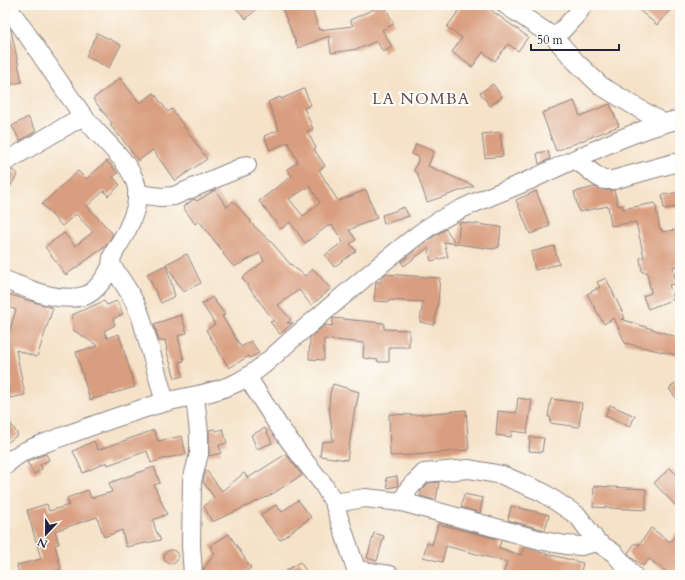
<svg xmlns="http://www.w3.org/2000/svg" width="685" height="580" font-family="Cardo,serif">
  <rect width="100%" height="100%" fill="#fdfcf7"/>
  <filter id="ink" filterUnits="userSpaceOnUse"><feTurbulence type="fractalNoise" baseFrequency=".025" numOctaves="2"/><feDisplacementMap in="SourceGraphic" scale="8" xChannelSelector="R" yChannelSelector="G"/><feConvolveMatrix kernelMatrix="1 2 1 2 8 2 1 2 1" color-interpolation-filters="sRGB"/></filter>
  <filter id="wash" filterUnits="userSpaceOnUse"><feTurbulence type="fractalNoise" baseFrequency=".012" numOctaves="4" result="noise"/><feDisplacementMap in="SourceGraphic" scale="16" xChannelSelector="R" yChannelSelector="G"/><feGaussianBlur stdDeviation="0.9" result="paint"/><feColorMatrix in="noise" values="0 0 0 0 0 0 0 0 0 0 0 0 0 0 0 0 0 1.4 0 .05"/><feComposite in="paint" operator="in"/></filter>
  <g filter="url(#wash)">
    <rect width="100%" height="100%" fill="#f5e2c8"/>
    <g id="blocks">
      <path fill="#d99e7f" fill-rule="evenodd" d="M233,5H261L246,19Z
        M281,5H311L319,30L353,26L350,20L374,9L372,5H384L394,24L382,30L392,47L383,52L377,41L358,49L331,53L329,36L298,48Z
        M463,5H484L528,37L518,51L508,44L495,61L483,52L472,67L452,52L462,38L447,27Z
        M633,5H674L657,25Z
        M5,22L11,30L22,82L5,86Z
        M97,33L121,45L109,68L86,56Z
        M120,78L140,103L154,93L168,112L172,109L207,159L175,181L153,150L138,161L120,136H119L110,125L112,123L93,99Z
        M493,84L502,97L490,106L480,93Z
        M304,89L311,105L304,108L313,129L307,131L316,148L314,149L325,166L319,170L338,201L366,190L377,218L349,230L356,240L350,244L356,251L334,267L325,255L343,242L332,225L330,227L329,225L305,243L290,222L281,229L259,201L292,176L287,169L298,162L288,142L270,150L264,136L279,130L268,102L280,97L281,99ZM310,186L320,203L303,216L289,199Z
        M574,101L580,116L610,104L619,126L556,151L542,113Z
        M28,117L36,131L20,141L12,126Z
        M500,132L503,156L485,158L482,134Z
        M416,144L434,151L428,166L474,186L427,202L417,173L414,171L419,157L412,154Z
        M548,151L550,159L539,164L537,153Z
        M107,161L118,173L113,177L120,185L108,196L104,191L87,206L113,234L106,246L66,275L45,247L64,233L75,246L93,232L76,214L62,226L42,204L78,171L86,179Z
        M12,170L18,174L5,195V172Z
        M595,187L604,190H614L618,206L622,205L623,209L655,203L660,229H662V232L680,229V265L673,267L676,284L669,285L674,299L648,309L643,296L651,293L647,272H642L640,258L644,257L636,222L611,226L608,206L579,212L574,192Z
        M215,190L227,207L233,201L251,221L250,222L273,244L291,265V264L297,270H298L305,276L313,269L331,289L326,292V293L311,305L299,290L278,305L291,320L287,323H293L280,334L270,322L274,321L242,278L264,261L260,253L234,267L223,254L224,253L199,221L195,224L183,207L194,199L197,201Z
        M536,191L550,226L530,234L516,200Z
        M680,192V207L664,209L662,195Z
        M404,207L409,216L384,224L382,215L392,212Z
        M460,222L501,227L499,247L493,249L457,244Z
        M446,229L456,244L444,242L448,257L431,261L428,248L404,266L401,262L425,242Z
        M554,246L559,264L535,270L531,252Z
        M187,254L201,283L183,292L166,264Z
        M166,265L175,296L161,303L147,274Z
        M386,274L440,278L438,303L434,325L420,322L423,302L389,300V302L374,301L376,282H381V277Z
        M606,278L625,318L621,319L680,338V356L625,343L614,318L604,324L587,294L600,287L597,282Z
        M8,294L53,308L37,357L16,350L25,395L10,398L5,374V345L16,310L5,306Z
        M212,297L225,315L222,316L241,347L251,341L259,353L250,358L249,356L229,368L206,330L215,324L202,304Z
        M104,301L107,305L117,301L123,314L113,319L115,325L104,331L107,338L119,334L135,387L90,400L76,352L98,346L73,330L72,315Z
        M181,315L187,333L178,336L184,361L179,362L183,376L175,378L166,349H167L165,340L159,341L154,324Z
        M333,318L384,323V329L409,330V347H389V362H378V360L363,358L364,343L324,339V360L309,359L310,337L325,325L332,326Z
        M680,379V403L669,389Z
        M333,384L359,392L356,407H355L347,460L320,456L322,442L333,441L329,407L330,393Z
        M518,398L532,400L527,433L512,431L511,437L496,435L498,411L516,413Z
        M551,399L582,403L579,427L550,423L551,417H548Z
        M610,405L635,416L630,427L605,416Z
        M466,410L469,450L414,455L390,456L389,414L413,415Z
        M5,415L18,435L5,444Z
        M265,428L272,443L257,449L251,435Z
        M215,429L216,431L223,429L227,443L219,445L221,453L209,456V430Z
        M154,430L158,441L182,436L186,454L163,459L151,463L147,451L108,465L107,462L83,473L73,451L94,441L98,450Z
        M530,437L544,438L542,452L529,451Z
        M46,454L49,460L40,465L42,469L34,474L27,462Z
        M286,454L302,475L269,496L212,522L204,506L214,497L203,482L206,470L222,491L244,473L248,478Z
        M154,467L160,483L154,485L167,514L153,520L156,531L161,540L126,547L122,530L104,537L97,517L55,531L59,544L55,545L61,569L34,575H19L17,565L41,559L27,510L47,504L49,511L69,505L67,498L88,490L91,498L112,492L109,483Z
        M670,468L680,478V510L654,483Z
        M397,476L398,486L388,488L386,478Z
        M439,482L436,500L420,496L421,491L429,483Z
        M594,486L646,489V510L593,507Z
        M464,494L483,498L480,513L461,507Z
        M298,500L311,517L280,540L260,515L276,505L282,512Z
        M511,506L549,515L545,530L508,520Z
        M438,524L501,540L499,548L521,555L524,547L540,551L539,552L583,563L580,575H503L507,562L446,546L442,562L423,557L427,543L432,545Z
        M651,528L670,542L680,529V575H671L649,559L643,566L633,559L628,553L635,543L639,545Z
        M374,533L384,536L377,561L367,558Z
        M229,534L251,568L240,575H203V569L215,554L210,546Z
        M164 557a7 7 0 1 1 14 0a7 7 0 1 1-14 0Z
        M300,562L309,575H279Z"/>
    </g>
  </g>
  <g filter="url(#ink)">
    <use href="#blocks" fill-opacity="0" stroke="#8c8282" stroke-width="1"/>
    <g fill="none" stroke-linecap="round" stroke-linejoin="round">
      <g stroke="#8c8282" stroke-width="20">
        <path id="minor" d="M506,5L555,38L576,62L601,86L663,123
          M555,38L578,13L583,5
          M575,159L598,177L604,180H613L674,163
          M5,162L83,116
          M137,194L161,197L174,196L247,165
          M111,265C123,282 134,298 141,317L165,402
          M5,280C29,289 57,303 84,296C95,293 107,276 111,266C112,263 111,259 112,257C116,247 123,239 127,230C134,216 141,196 135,181C124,154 98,137 82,114C56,79 33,41 6,5
          M248,378L278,425L303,459L323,484L334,503L358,575
          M5,466C18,451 38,446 56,439C91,426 126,413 162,403C187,396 213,394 236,383C259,372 277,352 297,335C337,301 377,266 419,234C452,209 493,196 530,180C579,158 627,132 680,119
          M402,502L409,488L424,473L469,469L502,475L542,492L578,516L597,542L614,553L633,575
          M334,503L365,498L402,502L544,541L566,545L581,546L597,542
          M357,570L390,575
          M193,575L191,545L192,481L199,454V433L195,397"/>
      </g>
      <use href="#minor" stroke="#fff" stroke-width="18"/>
    </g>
  </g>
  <g text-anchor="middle" stroke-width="4" stroke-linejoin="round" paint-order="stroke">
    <g font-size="16" letter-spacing="1" fill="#624d53" stroke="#fdfcf7">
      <text x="421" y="104">LA NOMBA</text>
    </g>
  </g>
  <rect width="685" height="580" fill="none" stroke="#fdfcf7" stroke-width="20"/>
  <g transform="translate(46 534) rotate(202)" stroke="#fdfcf7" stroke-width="3" paint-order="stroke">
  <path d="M0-3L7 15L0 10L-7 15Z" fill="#22223b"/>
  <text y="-6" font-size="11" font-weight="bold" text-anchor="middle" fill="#22223b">N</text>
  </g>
  <path d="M531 44v6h88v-6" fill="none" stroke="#22223b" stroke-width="2"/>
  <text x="537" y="44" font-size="12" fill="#22223b" stroke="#fdfcf7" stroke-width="3" paint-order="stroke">50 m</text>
</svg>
